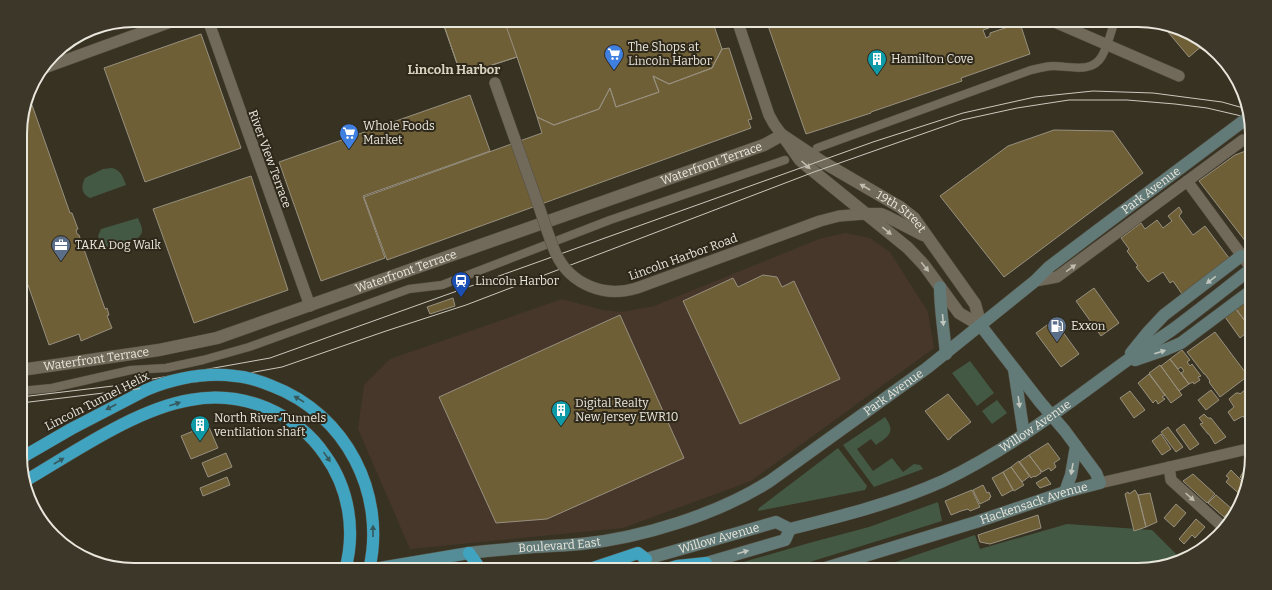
<svg xmlns="http://www.w3.org/2000/svg" width="1272" height="590" font-family="Bitter,serif">
  <rect width="100%" height="100%" fill="#383223"/>
  <path fill="#46372a" d="M845,233L870,238L890,252L928,312L934,348L751,481L623,528L410,549L358,429L364,385L390,359L562,299L603,310L622,312L654,306L819,239Z"/>
  <path fill="#445943" d="M1087,20H1110L1107,28Z
    M68,43L71,50L52,58L59,48Z
    M112,168C121,170 123,177 126,185L90,198C81,194 81,186 85,178L103,169Z
    M138,218C139,221 142,226 142,230C143,241 117,249 109,247C103,246 100,241 98,236L101,229Z
    M970,361L994,393L977,406L952,373Z
    M997,400L1007,413L992,424L982,411Z
    M885,417C896,432 889,436 876,445L871,439L857,449L873,471L892,458L903,472L914,464L920,465L923,469L874,487L843,445Z
    M838,448L867,486L865,490L758,511L759,508Z
    M938,502L942,521L784,570H716L809,543L869,527Z
    M1067,524L1152,530L1180,558L1145,570H872L975,535L980,549Z"/>
  <path fill="#6f5f37" stroke="#97907f" d="M442,20H712L722,49L712,68L669,84L653,76L659,92L616,107L610,88L599,109L554,125L537,117L517,57L461,75Z
    M442,20H504L517,57L461,75Z
    M766,20H948L949,21L952,20H986L989,28L983,30L986,38L990,36V33L1020,23L1030,54L961,78L962,81L871,112V113L806,134Z
    M1162,25L1182,29L1203,45L1189,57Z
    M201,34L241,148L145,182L104,68Z
    M729,48L752,119L748,120L751,128L387,260L364,197L542,133L537,117L554,125L599,109L610,88L616,107L659,92L653,76L669,84L712,68L722,49Z
    M470,95L490,151L363,196L385,258L321,281L279,162Z
    M32,105L70,213H72L78,229L76,230L77,234L79,235L105,309L107,308L109,315L107,316L112,328L81,341L79,334L49,345L21,265L20,189L26,187L20,169V127L25,108Z
    M1054,130L1113,131L1143,173L1004,277L940,196L1008,146Z
    M1251,149V238L1246,242L1199,181L1235,155Z
    M251,176L288,290L194,323L153,209Z
    M1179,207L1182,212L1179,216L1193,235L1205,226L1229,258L1182,294L1173,281L1170,283L1163,272L1148,282L1136,267L1138,266L1127,251L1129,249L1121,238L1141,223L1145,229L1157,220L1163,228L1172,221L1168,216Z
    M763,275L777,277L782,287L794,281L840,379L740,424L683,301L733,278L738,287Z
    M1094,288L1119,323L1101,336L1076,301Z
    M1252,297V306L1247,300Z
    M453,298L455,306L430,314L427,307Z
    M1247,300L1252,306L1251,329L1236,309Z
    M1236,309L1251,329L1240,338L1225,317Z
    M620,315L684,458L547,519L496,523L439,397Z
    M1054,320L1079,354L1061,367L1036,333Z
    M1215,332L1248,376L1220,397L1209,382L1210,381L1205,374H1204L1187,352Z
    M1182,350L1190,360L1187,362L1190,366L1192,364L1201,376L1198,377L1200,380L1194,384L1193,382L1189,384L1181,373L1184,371L1181,367L1178,369L1170,359Z
    M1170,359L1189,384L1179,391L1161,366Z
    M1160,365L1182,395L1171,403L1149,373Z
    M1149,374L1165,395L1162,397L1165,399L1158,404L1156,400L1153,403L1138,383Z
    M1251,388L1252,414L1245,419L1243,416L1234,421L1228,412L1234,407L1229,399L1236,393H1239L1240,394L1246,389Z
    M1211,390L1219,400L1206,410L1198,400Z
    M1130,391L1145,410L1134,418L1120,398Z
    M948,394L971,422L951,437V438L948,440L925,411Z
    M1204,414L1208,418H1211L1226,437L1215,444L1209,434H1208L1200,424L1203,423L1199,418Z
    M1184,424L1199,444L1190,450L1176,430Z
    M208,425L218,448L191,459L181,436Z
    M1168,427L1183,447L1176,452L1161,432Z
    M1161,434L1171,449L1162,455L1152,441Z
    M1048,443L1060,459L1054,463L1056,467L1051,471L1049,468L1042,472L1029,455Z
    M226,453L232,467L208,477L202,463Z
    M1029,455L1041,471V473L1035,477L1034,476L1031,478L1019,462Z
    M1019,461L1030,476L1022,482L1011,467Z
    M1011,467L1024,485L1014,491L1003,472Z
    M1246,468H1248L1249,469L1247,482L1240,477Z
    M1231,470L1246,485L1244,498L1226,482L1229,478L1226,476Z
    M1003,472L1013,490L1002,496L992,478Z
    M1193,474L1215,494L1207,503L1183,481Z
    M227,477L230,485L203,496L200,488Z
    M1046,477L1051,484L1040,488L1036,483Z
    M983,485L987,493L989,492L991,497L989,498L990,499L980,504L973,490Z
    M972,490L980,507L970,511L968,509L961,511L951,515L945,501Z
    M1135,490L1138,495L1146,527L1134,531L1125,494L1128,492L1129,494Z
    M1150,493L1157,522L1146,527L1138,495Z
    M1216,495L1232,509L1224,517L1208,503Z
    M1176,504L1186,513L1174,527L1164,518Z
    M1038,515L1041,528L990,544L980,542L978,535Z
    M1196,519L1205,527L1195,538L1192,535L1184,544L1179,539Z"/>
  <g fill="none" stroke-linecap="round" stroke-linejoin="round">
    <g stroke="#544f42" stroke-width="9">
      <path id="pedestrian" d="M817,148L1031,70C1038,69 1046,66 1053,66C1070,66 1092,74 1102,56C1108,45 1111,32 1115,20
        M21,391L52,388L131,370L166,368L203,360L249,347L409,289L442,285L610,220L785,160"/>
    </g>
    <g stroke="#544f42" stroke-width="12">
      <path id="minor" d="M208,20L310,306
        M737,20L769,115L774,124L782,135
        M1050,20L1179,76
        M44,68L176,20
        M495,83L538,204
        M1187,181L1251,268
        M1035,281L1057,277L1243,140
        M637,288L820,221L839,216L865,214
        M1169,467L1171,480L1222,526
        M1100,483L1252,448"/>
    </g>
    <g stroke="#544f42" stroke-width="13">
      <g id="tertiary">
        <path id="s1" d="M782,135L821,161L900,207L914,218L975,304L981,326"/>
        <path d="M786,140L800,160L807,166L908,248L924,265L959,313L981,326"/>
        <path d="M865,214H881L888,217L923,235"/>
        <path id="s2" d="M21,370L159,350L217,338L764,145L782,135"/>
      </g>
    </g>
    <g stroke="#544f42" stroke-width="13">
      <g id="secondary">
        <path d="M940,287C940,309 944,331 946,354"/>
        <path d="M1131,353L1148,332L1164,315L1241,256"/>
        <path d="M1135,360L1167,349L1181,343L1252,290"/>
        <path d="M1014,369L1024,435"/>
        <path d="M1065,492L1071,475L1076,446"/>
        <path id="s3" d="M469,553C506,548 544,547 581,544C641,538 719,514 770,481L927,368L1035,281L1049,267L1098,230"/>
        <path d="M696,566L785,540L790,529"/>
        <path id="s4" d="M637,570L643,567L646,559L776,522L790,529C842,516 894,503 943,481C1008,450 1065,406 1122,364C1139,352 1156,341 1172,330C1199,310 1225,289 1251,269"/>
        <path id="s5" d="M819,570L976,522L1065,492L1100,483L1096,473L1065,431L1040,402L981,326"/>
      </g>
    </g>
    <g stroke="#544f42" stroke-width="13">
      <path id="primary" d="M368,570L469,553"/>
    </g>
    <g stroke="#544f42" stroke-width="13">
      <path id="motorway" d="M21,458L71,429L146,390
        M469,553L481,570
        M587,570L638,553L646,559
        M664,570L677,566L706,563"/>
    </g>
    <use href="#pedestrian" stroke="#716a5a" stroke-width="8"/>
    <use href="#minor" stroke="#716a5a" stroke-width="11"/>
    <use href="#tertiary" stroke="#716a5a" stroke-width="12"/>
    <use href="#secondary" stroke="#627b78" stroke-width="12"/>
    <use href="#primary" stroke="#548c97" stroke-width="12"/>
    <use href="#motorway" stroke="#40a3bf" stroke-width="12"/>
    <path stroke="#cbc8bd" stroke-width="1" d="M21,397L113,386L270,358L873,142L963,113L1035,97L1093,91L1153,93L1222,102L1247,109
      M21,403L211,380L282,367L386,331L466,305L814,172L962,120L1017,108L1069,100H1127L1175,104L1207,108L1250,118"/>
    <g stroke="#544f42" stroke-width="12" stroke-linecap="butt">
      <path id="minor-bridge" d="M538,204C544,221 549,238 556,254C571,285 605,298 637,288"/>
    </g>
    <g stroke="#544f42" stroke-width="13" stroke-linecap="butt">
      <g id="secondary-bridge">
        <path id="s6" d="M1098,230L1250,116"/>
      </g>
    </g>
    <g stroke="#544f42" stroke-width="13" stroke-linecap="butt">
      <path id="motorway-bridge" d="M146,390C175,378 203,372 235,376C248,377 260,381 272,386C346,414 387,494 369,570
        M25,481C73,453 136,409 190,400C216,395 243,398 267,408C290,418 311,434 325,455C349,488 356,531 345,570"/>
    </g>
    <use href="#minor-bridge" stroke="#716a5a" stroke-width="11"/>
    <use href="#secondary-bridge" stroke="#627b78" stroke-width="12"/>
    <use href="#motorway-bridge" stroke="#40a3bf" stroke-width="12"/>
  </g>
  <defs><path id="oneway-solid" d="M-6-.8H1V-3.2L6.5 0L1 3.2V.8H-6Z"/></defs>
  <g fill="#bfbbae">
    <use href="#oneway-solid" transform="translate(806 165) rotate(42)"/>
    <use href="#oneway-solid" transform="translate(865 187) rotate(-150)"/>
    <use href="#oneway-solid" transform="translate(887 231) rotate(39)"/>
    <use href="#oneway-solid" transform="translate(925 267) rotate(51)"/>
    <use href="#oneway-solid" transform="translate(1071 268) rotate(-36)"/>
    <use href="#oneway-solid" transform="translate(1190 497) rotate(42)"/>
  </g>
  <g fill="#c0c6be">
    <use href="#oneway-solid" transform="translate(1211 280) rotate(143)"/>
    <use href="#oneway-solid" transform="translate(943 320) rotate(85)"/>
    <use href="#oneway-solid" transform="translate(1160 352) rotate(-18)"/>
    <use href="#oneway-solid" transform="translate(1019 402) rotate(82)"/>
    <use href="#oneway-solid" transform="translate(1072 469) rotate(100)"/>
    <use href="#oneway-solid" transform="translate(743 552) rotate(-16)"/>
  </g>
  <g fill="#35595c">
    <use href="#oneway-solid" transform="translate(299 399) rotate(-149)"/>
    <use href="#oneway-solid" transform="translate(175 404) rotate(-18)"/>
    <use href="#oneway-solid" transform="translate(111 407) rotate(153)"/>
    <use href="#oneway-solid" transform="translate(327 457) rotate(55)"/>
    <use href="#oneway-solid" transform="translate(59 461) rotate(-30)"/>
    <use href="#oneway-solid" transform="translate(373 531) rotate(-90)"/>
  </g>
  <defs>
    <g id="supermarket-pin" transform="scale(1)"><path d="M0 17L-7.5 6A9.5 9.5 0 1 1 7.5 6Z" fill="#3f7fe0" stroke="#2e281a"/><path d="M-6-5.5h2.5l.6 2H6L4.5 2H-2.5L-4.4-4H-6ZM-1.5 3.2a1.3 1.3 0 1 0 .1 0ZM3 3.2a1.3 1.3 0 1 0 .1 0Z" fill="#fff"/></g>
    <g id="building-pin" transform="scale(1)"><path d="M0 17L-7.5 6A9.5 9.5 0 1 1 7.5 6Z" fill="#0f9aa8" stroke="#2e281a"/><path d="M-4-6H4V6H1V3H-1V6H-4ZM-2.5-4.3h1.7v1.8h-1.7ZM.8-4.3h1.7v1.8H.8ZM-2.5-1h1.7V.8h-1.7ZM.8-1h1.7V.8H.8Z" fill="#fff"/></g>
    <g id="office-pin" transform="scale(1)"><path d="M0 17L-7.5 6A9.5 9.5 0 1 1 7.5 6Z" fill="#5c6f8a" stroke="#2e281a"/><path d="M-6-3h4V-5.5h4V-3h4V5H-6ZM-1-4.5V-3h2v-1.5ZM-6 0V1H6V0Z" fill="#fff"/></g>
    <g id="station-pin" transform="scale(1)"><path d="M0 17L-7.5 6A9.5 9.5 0 1 1 7.5 6Z" fill="#1a4fb4" stroke="#2e281a"/><path d="M-3-6H3Q5-6 5-4V2Q5 4 3 4L4.5 6H3L1.5 4h-3L-3 6H-4.5L-3 4Q-5 4-5 2V-4Q-5-6-3-6ZM-3.5-4v3h7v-3ZM-3.5 1v1.5H-2V1ZM2 1v1.5H3.5V1Z" fill="#fff"/></g>
    <g id="fuel-pin" transform="scale(1)"><path d="M0 17L-7.5 6A9.5 9.5 0 1 1 7.5 6Z" fill="#5c6f8a" stroke="#2e281a"/><path d="M-5.5-6h7V0h2V4h1.3V-2.5L3-4.5l.8-.8L6-3V5H2.5V1h-1V6h-7ZM-4.2-4.7v3.2H.2V-4.7Z" fill="#fff"/></g>
  </defs>
  <g fill-rule="evenodd">
    <use href="#supermarket-pin" x="614" y="54"/>
    <use href="#building-pin" x="877" y="59"/>
    <use href="#supermarket-pin" x="349" y="133"/>
    <use href="#office-pin" x="61" y="245"/>
    <use href="#station-pin" x="461" y="281"/>
    <use href="#fuel-pin" x="1057" y="326"/>
    <use href="#building-pin" x="561" y="410"/>
    <use href="#building-pin" x="200" y="425"/>
  </g>
  <g text-anchor="middle" stroke-width="4" stroke-linejoin="round" paint-order="stroke">
    <g font-size="12" fill="#e9e6dc" stroke="#2e281a" text-anchor="start">
      <text x="628" y="51">The Shops at<tspan x="628" dy="14">Lincoln Harbor</tspan></text>
      <text x="891" y="63">Hamilton Cove</text>
      <text x="363" y="130">Whole Foods<tspan x="363" dy="14">Market</tspan></text>
      <text x="75" y="249">TAKA Dog Walk</text>
      <text x="475" y="285">Lincoln Harbor</text>
      <text x="1071" y="330">Exxon</text>
      <text x="575" y="407">Digital Realty<tspan x="575" dy="14">New Jersey EWR10</tspan></text>
      <text x="214" y="422">North River Tunnels<tspan x="214" dy="14">ventilation shaft</tspan></text>
    </g>
    <g font-size="12" fill="#e9e6dc" stroke="#2e281a">
      <text transform="translate(270 159) rotate(70)" y="4">River View Terrace</text>
      <text dy="4" stroke="none"><textPath href="#s2" startOffset="723">Waterfront Terrace</textPath></text>
      <text dy="4" stroke="none"><textPath href="#s6" startOffset="66">Park Avenue</textPath></text>
      <text dy="4" stroke="none"><textPath href="#s1" startOffset="142">19th Street</textPath></text>
      <text transform="translate(683 257) rotate(-20)" y="4">Lincoln Harbor Road</text>
      <text dy="4" stroke="none"><textPath href="#s2" startOffset="399">Waterfront Terrace</textPath></text>
      <text dy="4" stroke="none"><textPath href="#s2" startOffset="76">Waterfront Terrace</textPath></text>
      <text dy="4" stroke="none"><textPath href="#s3" startOffset="465">Park Avenue</textPath></text>
      <text transform="translate(97 401) rotate(-27)" y="4">Lincoln Tunnel Helix</text>
      <text dy="4" stroke="none"><textPath href="#s4" startOffset="434">Willow Avenue</textPath></text>
      <text dy="4" stroke="none"><textPath href="#s5" startOffset="225">Hackensack Avenue</textPath></text>
      <text dy="4" stroke="none"><textPath href="#s4" startOffset="91">Willow Avenue</textPath></text>
      <text dy="4" stroke="none"><textPath href="#s3" startOffset="91">Boulevard East</textPath></text>
    </g>
    <g font-size="13" font-weight="bold" fill="#dad3c0" stroke="#2e281a">
      <text x="454" y="74">Lincoln Harbor</text>
    </g>
  </g>
  <path d="M0 0H1272V590H0ZM134 27H1138A107 107 0 0 1 1245 134V456A107 107 0 0 1 1138 563H134A107 107 0 0 1 27 456V134A107 107 0 0 1 134 27Z" fill="#3d372a" fill-rule="evenodd"/>
  <path fill="none" stroke="#e9e6dc" stroke-width="2" d="M134 27H1138A107 107 0 0 1 1245 134V456A107 107 0 0 1 1138 563H134A107 107 0 0 1 27 456V134A107 107 0 0 1 134 27Z"/>
</svg>
